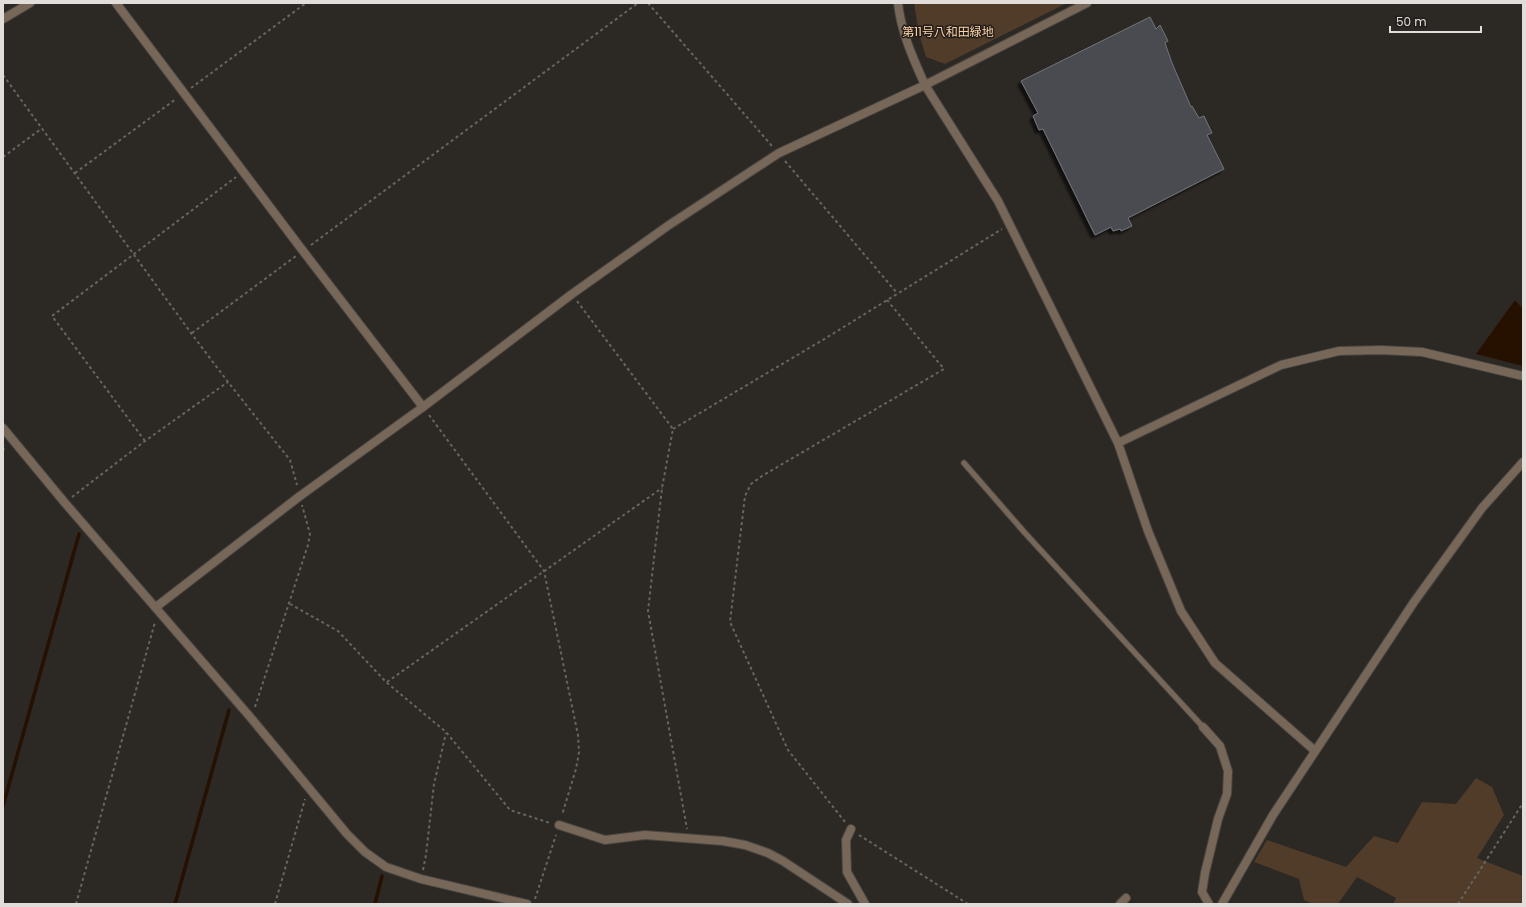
<svg xmlns="http://www.w3.org/2000/svg" width="1526" height="907" font-family="Poppins,'Noto Sans JP',sans-serif">
  <defs>
    <filter id="shadow"><feDropShadow dx="-3.5" dy="3.5" stdDeviation="1" flood-color="#0009"/></filter>
  </defs>
  <rect width="100%" height="100%" fill="#2c2824"/>
  <path fill="#503c29" d="M914,3H1067L945,64L926,57L919,34Z
    M1476,778L1492,787L1504,815L1477,858L1523,876V904H1393L1396,898L1357,877L1338,904H1313L1304,900L1299,879L1254,862L1267,840L1346,867L1374,836L1398,843L1422,802L1456,804Z"/>
  <path fill="#261000" d="M1515,300L1523,309V366L1476,354Z"/>
  <g fill="none" stroke-linecap="round" stroke-linejoin="round">
    <path stroke="#261000" stroke-width="3.5" d="M3,806L79,534
      M175,904L229,710
      M375,904L382,876"/>
  </g>
  <path fill="#4a4c51" stroke="#72747a" filter="url(#shadow)" d="M1150,17L1156,29L1160,25L1168,41L1165,43L1172,63L1191,107L1192,106L1199,118L1204,116L1212,133L1207,135L1224,169L1128,218L1132,226L1121,231L1120,229L1113,231L1111,227L1095,235L1043,129L1039,130L1033,116L1038,113L1021,81Z"/>
  <g fill="none" stroke-linecap="round" stroke-linejoin="round">
    <g stroke="#494541" stroke-width="7">
      <path id="service" d="M964,463L1025,533L1203,727"/>
    </g>
    <g stroke="#494541" stroke-width="10">
      <path id="minor" d="M925,85L998,201L1118,443L1148,531L1181,611L1215,663L1314,750
        M3,428L65,503L251,718L347,834L365,852L386,867L421,879L527,904
        M1118,443L1281,365L1339,351L1381,350L1422,352L1523,376
        M156,607L300,496L423,407
        M1203,727L1220,746L1228,771L1227,794L1218,819L1205,873L1202,892L1209,904
        M559,825L605,840L645,835L723,841L745,845L768,853L783,861L848,904
        M851,829L846,840L847,872L865,904
        M1120,904L1126,898
        M1222,904L1273,815L1414,602L1482,508L1523,462"/>
    </g>
    <g stroke="#494541" stroke-width="10">
      <path id="tertiary" d="M116,3L303,251L423,407L572,294L669,225L779,153L925,85L1087,3
        M898,3C901,32 913,58 925,85
        M3,19L30,3"/>
    </g>
    <path stroke="#686561" stroke-width="2" stroke-dasharray="3 3" stroke-linecap="butt" d="M648,3L772,146
      M3,75L191,333L228,382L290,460L297,485
      M191,88L306,3
      M3,157L41,129
      M785,161L897,293
      M75,173L176,99
      M311,245L638,3
      M577,301L673,429L662,488L648,611L687,829
      M192,333L296,256
      M429,415L544,571L578,735L579,752L576,769L562,815
      M673,429L826,338L1002,229
      M145,441L52,316L236,177
      M3,451L5,445
      M72,497L145,441L228,382
      M290,604L338,631L386,682L446,732L510,810L550,823
      M387,682L662,488
      M255,707L308,545L310,534L302,505
      M845,822L788,750L730,622L745,496L751,484L762,476L944,369L887,300
      M859,835L968,904
      M423,870L426,855L434,784L446,733
      M535,899L556,835
      M76,904L155,622
      M275,904L305,799
      M1458,904L1523,803"/>
    <use href="#service" stroke="#766758" stroke-width="5"/>
    <use href="#minor" stroke="#766758" stroke-width="8"/>
    <use href="#tertiary" stroke="#766758" stroke-width="8"/>
  </g>
  <g text-anchor="middle" stroke-width="3" stroke-linejoin="round" paint-order="stroke">
    <g font-size="12" fill="#fed2a5" stroke="#221e1b">
      <text x="948" y="36">第11号八和田緑地</text>
    </g>
  </g>
  <rect width="1526" height="907" fill="none" stroke="#e0ddda" stroke-width="8"/>
  <path d="M1390 26v6h91v-6" fill="none" stroke="#e0ddda" stroke-width="2"/>
  <text x="1396" y="26" font-size="12" fill="#e0ddda" stroke="#221e1b" stroke-width="3" paint-order="stroke">50 m</text>
</svg>
